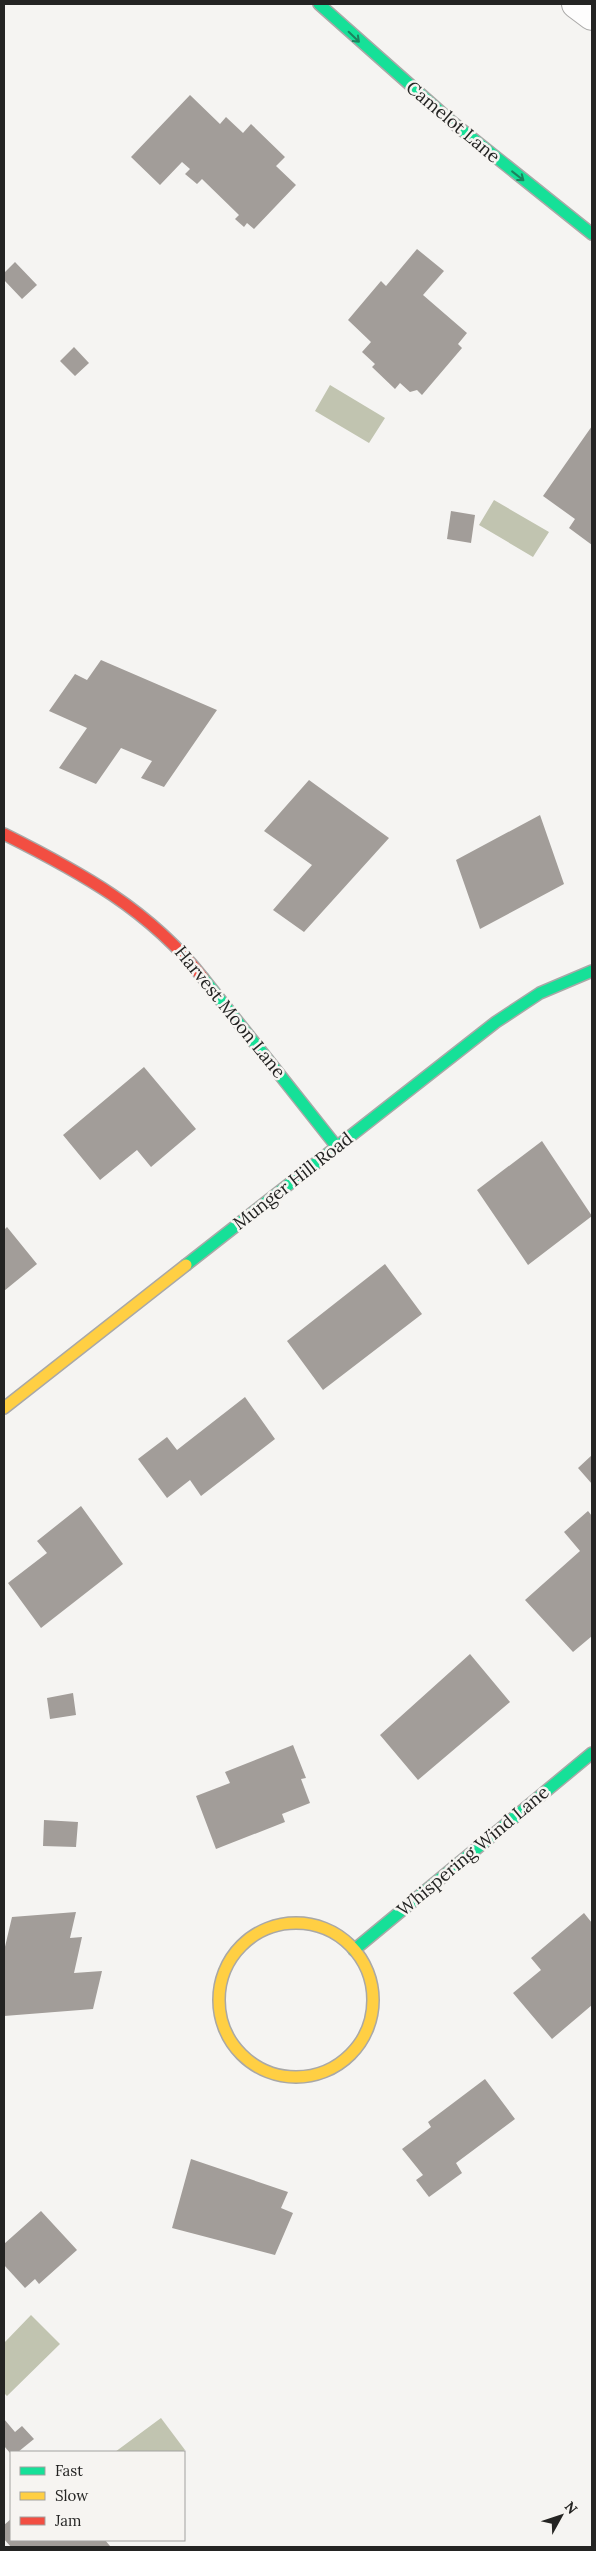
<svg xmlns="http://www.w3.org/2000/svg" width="596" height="2551" font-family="Lora,serif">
  <rect width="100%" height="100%" fill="#f5f4f2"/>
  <path fill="#c1c4b0" d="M330,385L385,418L369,443L315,411Z
    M494,500L549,532L533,557L479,525Z
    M31,2315L60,2344L7,2396L4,2393V2343Z
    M161,2418L185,2450L182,2452H115Z"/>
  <path fill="#a29d99" d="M190,95L220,124L226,117L243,133L251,124L285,157L276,166L296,185L254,229L247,223L244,227L235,219L239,215L202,179L197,184L185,174L190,169L182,162L160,185L131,157Z
    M417,249L444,271L423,295L467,333L458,344L462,348L422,395L417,390L410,392L400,383L395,389L372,367L375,364L362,352L371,342L348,320L381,281L386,286Z
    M15,262L37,285L22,299L4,280V273Z
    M74,347L89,363L75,376L60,361Z
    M592,426V545L569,528L575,519L543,496Z
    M451,511L475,515L471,543L447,539Z
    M101,660L217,710L164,787L141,778L152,761L121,748L96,784L59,768L87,728L49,711L75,674L87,680Z
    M309,780L389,838L304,932L273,910L312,865L264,831Z
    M540,815L564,884L480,929L456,860Z
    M144,1067L196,1129L151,1167L137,1150L100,1180L63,1135Z
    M542,1141L592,1216L528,1265L477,1190Z
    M7,1227L37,1264L4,1291V1230Z
    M385,1264L422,1314L323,1390L287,1341Z
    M245,1397L275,1439L201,1496L190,1480L167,1498L138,1459L167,1437L177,1450Z
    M592,1455V1484L578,1468Z
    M81,1506L123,1564L41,1628L8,1583L47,1553L37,1541Z
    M588,1511L592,1516V1636L573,1652L525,1600L580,1551L564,1532Z
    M470,1654L510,1702L418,1780L380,1735Z
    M73,1693L76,1715L50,1719L47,1698Z
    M293,1745L306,1778L301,1779L310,1803L282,1814L285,1822L216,1849L196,1796L230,1783L225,1772Z
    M44,1820L78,1822L76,1847L43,1846Z
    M76,1912L70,1938L82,1937L74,1973L102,1971L93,2009L4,2016V1951L12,1917Z
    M584,1913L592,1923V2005L552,2039L513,1993L541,1970L531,1958Z
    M485,2079L515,2119L456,2163L462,2173L429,2197L416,2180L423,2175L402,2149L431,2127L428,2122Z
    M191,2159L288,2192L281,2208L293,2213L275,2255L172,2228Z
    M41,2211L77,2250L39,2284L35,2279L25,2288L4,2265V2244Z
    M4,2419L15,2432L22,2426L34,2439L18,2452L11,2454L4,2446Z
    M11,2519V2540H105L110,2546L11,2547L4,2539V2525Z"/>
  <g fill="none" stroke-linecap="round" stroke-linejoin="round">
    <g stroke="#a9a8a7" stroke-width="30">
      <path id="street" d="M576,4L592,16"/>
    </g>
    <g stroke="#a9a8a7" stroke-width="14">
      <path id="fast" d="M319,4L452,122L592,234
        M203,978L337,1147
        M186,1265L496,1022L540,993L592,971
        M354,1950L592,1753"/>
    </g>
    <g stroke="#a9a8a7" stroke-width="14">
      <path id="slow" d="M4,1408L186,1265
        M219 2000a77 77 0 1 1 154 0a77 77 0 1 1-154 0Z"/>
    </g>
    <g stroke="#a9a8a7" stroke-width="14">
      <path id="jam" d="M4,834C80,872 150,910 203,978"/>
    </g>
    <use href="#street" stroke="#fefdfd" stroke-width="28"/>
    <use href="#fast" stroke="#16e098" stroke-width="11"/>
    <use href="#slow" stroke="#ffcf43" stroke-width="11"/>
    <use href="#jam" stroke="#f24e42" stroke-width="11"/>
  </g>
  <defs><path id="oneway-shaft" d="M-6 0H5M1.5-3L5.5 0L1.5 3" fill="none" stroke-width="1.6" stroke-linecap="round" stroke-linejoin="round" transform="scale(1.25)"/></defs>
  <g stroke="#1d825e">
    <use href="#oneway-shaft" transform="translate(354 37) rotate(44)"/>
    <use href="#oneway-shaft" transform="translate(518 176) rotate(38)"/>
  </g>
  <g text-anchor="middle" stroke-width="5" stroke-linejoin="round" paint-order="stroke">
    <g font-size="18" fill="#242423" stroke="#f6f4f1">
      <text transform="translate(453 122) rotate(40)" y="6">Camelot Lane</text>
      <text transform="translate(230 1012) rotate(51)" y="6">Harvest Moon Lane</text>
      <text transform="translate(293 1181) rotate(-38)" y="6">Munger Hill Road</text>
      <text transform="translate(473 1851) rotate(-40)" y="6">Whispering Wind Lane</text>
    </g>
  </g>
  <rect width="596" height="2551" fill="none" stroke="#242423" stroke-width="10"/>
  <rect x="10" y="2451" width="175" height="90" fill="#f6f4f1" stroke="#a2a19f"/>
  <rect x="20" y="2467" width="25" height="8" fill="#16e098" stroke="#a2a19f"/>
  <text x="55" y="2476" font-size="15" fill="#242423">Fast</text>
  <rect x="20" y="2492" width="25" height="8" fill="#ffcf43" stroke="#a2a19f"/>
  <text x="55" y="2501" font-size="15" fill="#242423">Slow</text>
  <rect x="20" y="2517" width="25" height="8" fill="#f24e42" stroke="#a2a19f"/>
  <text x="55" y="2526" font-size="15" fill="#242423">Jam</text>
  <g transform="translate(561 2516) rotate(50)" stroke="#f6f4f1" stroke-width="4" paint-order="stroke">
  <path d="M0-4L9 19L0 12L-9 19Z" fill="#242423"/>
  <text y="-8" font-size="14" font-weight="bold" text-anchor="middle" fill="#242423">N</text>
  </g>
</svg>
